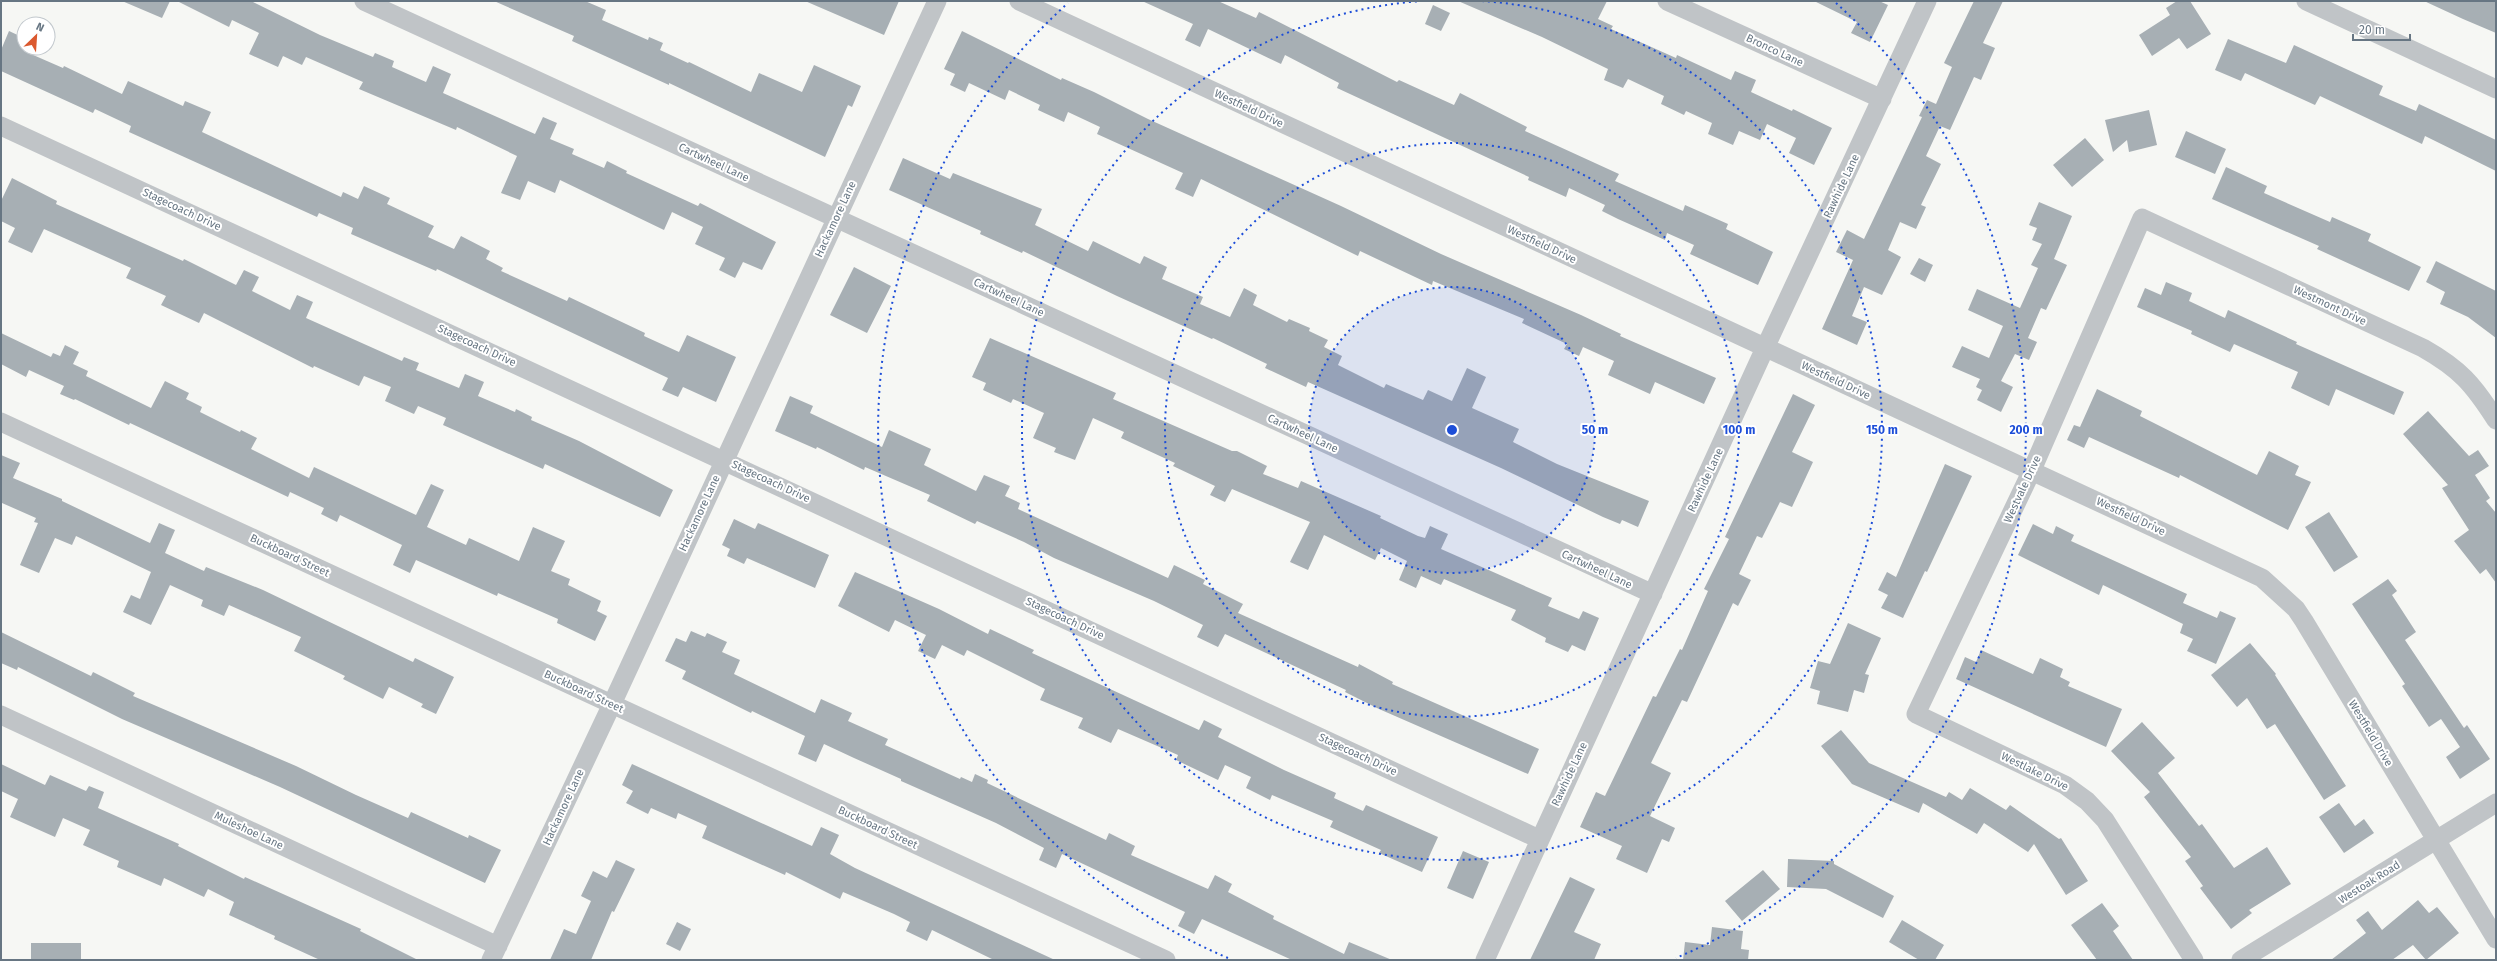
<svg xmlns="http://www.w3.org/2000/svg" width="2497" height="961" font-family="'Fira Sans',sans-serif">
  <rect width="100%" height="100%" fill="#f6f7f4"/>
  <path fill="#a7afb4" d="M122,1H170L162,18Z
    M177,1H251L320,35L373,57L375,53L394,61L392,67L426,82L433,66L451,74L443,93L535,134L543,117L557,123L550,139L574,149L572,154L604,168L607,161L627,171L626,173L698,206L700,203L776,242L762,270L743,262L735,278L719,270L725,258L695,244L703,227L672,212L664,230L560,180L555,193L528,181L520,200L501,193L517,156L457,127L456,130L359,89L363,82L306,57L302,65L283,56L278,67L249,54L259,33L232,20L229,27Z
    M494,1H585L606,10L602,20L648,40L649,37L663,43L660,50L688,63L689,62L751,92L759,73L802,92L814,65L861,86L852,107L848,105L825,157L669,83V85L572,41L574,36Z
    M805,1H899L884,35Z
    M1142,1H1218L1256,18L1259,12L1397,82L1399,80L1454,105L1460,93L1527,127L1525,131L1619,174L1615,181L1683,211L1685,205L1728,224L1726,229L1773,252L1758,285L1690,254L1694,245L1667,233L1665,240L1618,219L1602,211L1605,205L1569,188L1566,197L1528,180L1529,177L1337,88L1339,83L1285,55L1281,64L1208,29L1200,47L1185,40L1193,24Z
    M1458,1H1607L1598,19L1613,26L1611,29L1676,58L1677,55L1731,80L1735,71L1756,80L1751,92L1792,111L1793,109L1832,128L1814,165L1789,153L1796,138L1767,124L1760,140L1739,131L1733,145L1708,134L1712,123L1686,111L1684,115L1661,104L1664,96L1628,79L1623,88L1604,80L1608,69L1542,37Z
    M1814,1H1879L1888,5L1870,42L1851,33L1857,22Z
    M1974,1H2003L1983,43L1995,48L1981,80L1974,77L1950,130L1940,126L1926,156L1941,164L1921,205L1926,207L1916,229L1900,222L1888,250L1901,257L1882,295L1864,287L1852,316L1867,322L1857,345L1822,329L1853,260L1836,252L1847,230L1864,239L1922,117L1919,116L1927,100L1936,104L1952,67L1944,63Z
    M2177,1H2190L2211,34L2187,49L2179,38L2152,56L2139,35L2170,15L2166,8Z
    M2424,1H2496V33L2463,19Z
    M1433,5L1450,13L1441,31L1425,24Z
    M9,31L24,38V51L63,68L64,66L122,94L128,81L183,106L185,101L211,112L202,132L341,197L343,192L358,199L364,186L390,198L387,204L434,226L428,237L454,249L461,236L490,251L486,259L503,268L501,271L567,301L569,297L645,333L644,336L679,352L687,335L736,357L716,402L683,387L678,397L662,390L668,378L437,269L436,271L351,234L353,228L319,213L317,217L129,132L131,126L95,109L93,113L1,71V50Z
    M962,31L1061,80L1062,78L1094,92L1148,119L1341,206L1441,254L1581,315L1621,334L1620,336L1716,378L1704,404L1655,382L1650,394L1608,375L1614,361L1583,347L1579,356L1564,349L1567,344L1522,323L1524,319L1433,281L1432,285L1360,251L1358,256L1201,179L1193,197L1175,189L1183,173L1097,134L1100,127L1068,112L1064,122L1038,110L1040,105L1009,90L1005,100L969,83L965,92L950,85L955,74L944,69Z
    M2228,39L2286,63L2294,45L2383,86L2379,95L2416,111L2419,104L2496,140V171L2425,136L2422,144L2320,96L2315,105L2245,73L2241,81L2215,70Z
    M2149,110L2157,145L2129,152L2127,140L2113,152L2105,120Z
    M2186,131L2226,149L2215,174L2175,157Z
    M2085,138L2104,160L2072,187L2053,165Z
    M903,158L950,179L953,173L1042,209L1035,225L1088,251L1093,241L1140,264L1144,256L1167,267L1162,279L1203,297L1200,304L1230,317L1244,288L1257,295L1253,305L1287,322L1289,319L1310,328L1309,331L1328,340L1324,347L1342,356L1338,365L1384,388L1386,384L1423,400L1428,390L1452,401L1467,368L1486,377L1472,408L1519,429L1513,442L1557,464L1649,501L1638,527L1622,520L1620,524L1603,517L1501,468L1308,382L1306,387L1265,368L1267,364L1213,338L1212,339L1117,296L1023,251L1022,253L980,234L981,231L889,190Z
    M2226,167L2267,186L2264,193L2330,222L2332,217L2371,234L2368,241L2421,267L2409,291L2317,249L2319,246L2212,199Z
    M12,178L57,201L56,204L183,261L184,259L236,285L244,270L259,277L252,291L290,310L297,295L313,302L306,318L402,361L404,357L419,363L416,370L459,388L465,374L484,382L478,396L515,412L516,409L532,417L531,420L579,441L673,490L660,517L545,464L543,469L443,425L446,418L418,406L414,414L385,401L391,387L364,376L359,386L314,366L313,368L204,313L199,323L161,305L166,296L126,278L131,268L44,229L32,253L8,242L15,228L1,221V201Z
    M2039,202L2072,216L2054,259L2067,265L2046,310L2041,308L2028,338L2037,342L2029,360L2015,354L2001,381L2013,387L2001,412L1977,400L1982,390L1976,387L1980,379L1952,367L1962,346L1989,358L2003,326L1968,310L1977,289L2020,308L2038,268L2031,265L2042,244L2032,240L2037,228L2029,225Z
    M1919,258L1933,265L1925,282L1910,274Z
    M2436,261L2496,291V338L2468,317L2440,304L2445,292L2426,282Z
    M854,267L891,286L867,333L830,315Z
    M2166,282L2192,293L2189,301L2225,318L2228,310L2297,342L2296,344L2404,392L2394,415L2336,389L2329,406L2291,388L2298,372L2234,344L2230,352L2191,334L2192,331L2137,307L2145,288L2161,295Z
    M1,333L51,357L53,353L60,356L65,345L79,352L73,364L88,371L86,376L151,408L165,381L189,393L186,399L202,407L200,412L240,432L241,430L257,438L251,449L309,478L314,467L416,515L431,484L444,490L427,527L466,545L469,538L519,561L533,527L565,541L551,571L570,579L568,585L601,601L597,611L607,616L595,641L557,623L558,619L498,593L497,596L416,560L410,573L393,565L402,545L340,515L337,522L321,514L324,508L290,492L288,497L130,423L129,425L75,399L74,400L60,394L64,386L29,370L26,377L1,364Z
    M990,338L1116,393L1113,399L1232,451H1237L1267,466L1263,474L1298,488L1301,481L1381,516L1380,518L1418,536L1425,538L1430,526L1448,534L1441,549L1552,598L1548,606L1579,619L1583,611L1599,618L1585,651L1572,645L1568,652L1545,642L1546,638L1511,620L1516,610L1444,579L1441,585L1421,576L1416,588L1399,580L1407,561L1381,548L1375,560L1324,535L1308,570L1290,562L1310,522L1232,489L1225,502L1210,495L1215,486L1173,466L1175,463L1121,438L1124,432L1093,418L1075,460L1054,452L1056,448L1033,438L1044,413L1013,399L1011,403L983,390L986,383L972,377Z
    M2097,389L2142,411L2140,416L2257,475L2269,451L2299,466L2295,475L2311,482L2288,530L2180,475L2179,478L2089,437L2084,448L2067,440L2074,425L2080,427Z
    M1793,394L1815,405L1792,452L1813,462L1792,507L1780,502L1762,538L1757,536L1739,574L1751,580L1738,606L1733,603L1687,702L1682,700L1651,763L1671,773L1650,816L1675,828L1669,842L1662,839L1647,873L1616,859L1622,846L1580,827L1596,792L1605,796L1653,696L1656,697L1680,649L1682,650L1708,591L1704,589L1729,539L1725,537Z
    M790,396L813,406L810,413L882,447L889,430L931,449L924,465L976,491L984,475L1010,486L1005,496L1020,503L1018,509L1168,578L1174,565L1205,580L1203,584L1243,604L1238,613L1358,667L1359,664L1393,682L1392,684L1539,749L1528,774L1379,709L1345,692L1346,690L1225,634L1218,647L1197,637L1203,625L1154,601L1054,558L1024,542L977,521L975,524L927,501L930,495L865,467L864,470L817,447L816,449L775,431Z
    M2428,411L2469,456L2478,450L2489,466L2475,475L2490,498L2486,501L2496,513V583L2486,569L2480,574L2454,541L2469,530L2442,488L2448,485L2403,434Z
    M1,455L20,463L13,478L62,499V501L150,543L159,523L175,530L165,553L204,571L206,567L263,590L413,662L415,658L454,677L436,714L421,707L423,704L389,687L383,699L343,679L345,676L294,651L301,637L229,605L224,616L201,606L203,600L170,585L151,625L123,612L131,595L140,599L151,572L76,536L72,545L55,538L39,573L20,565L38,523L34,522L36,518L2,503L1,505Z
    M1945,464L1972,476L1927,572L1925,571L1903,618L1881,608L1888,595L1878,590L1887,572L1896,577Z
    M2329,512L2358,557L2334,572L2305,527Z
    M734,519L755,529L758,523L829,555L815,588L747,558L744,564L727,556L730,549L722,545Z
    M2033,524L2053,534L2056,526L2074,535L2071,541L2187,594L2183,603L2217,618L2220,611L2236,618L2216,664L2187,651L2193,639L2180,633L2183,624L2103,585L2099,595L2018,555Z
    M855,572L939,609L988,634L990,629L1034,650L1032,653L1199,730L1204,720L1222,729L1218,737L1284,770L1336,793L1334,798L1363,811L1366,805L1438,837L1422,872L1379,853L1381,850L1330,827L1333,821L1272,795L1270,800L1246,788L1251,777L1225,765L1218,780L1176,760L1178,755L1118,729L1111,743L1078,728L1083,718L1040,700L1045,689L967,650L964,656L942,645L935,659L918,651L926,635L895,620L889,632L838,606Z
    M2388,579L2397,591L2392,595L2416,632L2405,640L2464,728L2467,725L2490,759L2460,779L2446,757L2460,747L2441,719L2429,727L2402,686L2405,684L2352,604Z
    M1848,623L1881,638L1865,674L1869,675L1864,693L1854,690L1848,712L1817,704L1820,691L1810,688L1818,661L1830,664Z
    M691,631L705,637L707,633L727,642L722,652L740,660L734,674L815,713L821,699L852,713L848,721L888,739L885,745L960,779L961,777L972,782L975,774L988,780L987,783L1106,840L1109,833L1135,846L1131,855L1208,889L1215,875L1232,884L1228,892L1274,916L1273,919L1344,954L1349,942L1392,960H1292L1202,919L1194,934L1178,926L1185,912L1062,854L1056,868L1039,860L1044,848L996,823L901,781V779L854,758L824,744L816,762L798,754L805,736L752,711L751,713L682,679L686,671L665,661L676,638L686,642Z
    M1,632L91,676L93,672L135,693L133,696L296,766L356,795L408,818L411,812L468,838L469,835L501,850L485,883L280,787L122,719L18,667L17,670L1,663Z
    M2250,643L2276,674L2275,675L2346,786L2324,800L2275,724L2267,729L2247,698L2237,707L2211,675Z
    M1981,650L2033,674L2040,658L2063,669L2060,677L2070,682L2068,686L2122,709L2106,747L1956,679L1965,657L1976,662Z
    M2142,722L2175,758L2158,773L2199,826L2202,824L2234,868L2267,847L2291,884L2249,910L2252,913L2231,929L2200,888L2203,886L2185,861L2191,857L2144,797L2150,792L2111,751Z
    M1841,730L1869,763L1946,797L1949,792L1962,800L1970,788L2006,810L2010,805L2059,839L2061,838L2088,881L2066,895L2034,844L2028,852L1984,823L1977,834L1923,803L1919,813L1852,784L1821,746Z
    M1,764L45,785L50,775L86,791L89,786L104,792L98,808L179,844L178,846L244,879L245,877L361,929L360,931L418,960H320L274,939L275,936L229,915L234,902L208,889L204,897L164,878L161,886L117,867L119,861L83,845L90,830L63,818L55,837L10,817L18,799L1,791Z
    M632,764L812,846L821,827L839,835L830,854L855,868L1055,960H994L932,930L927,941L906,931L910,922L894,914L843,892L840,899L786,872L785,875L702,838L707,826L678,813L676,819L651,808L648,814L626,803L633,791L622,785Z
    M2339,803L2355,826L2364,819L2374,833L2344,853L2319,817Z
    M1463,851L1489,862L1473,899L1447,888Z
    M1788,859L1834,861V864L1894,896L1883,918L1826,889L1787,887Z
    M616,860L635,869L614,912L612,911L591,960H550L564,929L576,934L591,901L581,896L593,871L607,878Z
    M1763,870L1780,889L1742,921L1725,901Z
    M1570,877L1595,889L1574,932L1601,944L1594,960H1530Z
    M2418,900L2429,913L2437,907L2459,933L2426,960L2413,945L2392,960H2331L2366,933L2356,920L2368,911L2382,930Z
    M2102,903L2119,926L2113,931L2133,960H2097L2071,925Z
    M1902,920L1944,945L1935,960H1919L1889,942Z
    M677,922L691,929L680,951L666,944Z
    M1712,927L1743,931L1741,949L1749,950L1748,960H1683L1685,942L1710,945Z
    M31,943H81V960H31Z"/>
  <g fill="none" stroke-linecap="round" stroke-linejoin="round">
    <path stroke="#c0c4c7" stroke-width="19" d="M364,1L1653,594
      M1019,1L2262,578L2296,609L2304,621L2496,939
      M1667,1L1882,99
      M2306,1L2496,89
      M1,126L1539,839
      M1,422L1166,960
      M1,715L498,946
      M491,960L612,704L937,1
      M1485,960L1765,348L1927,1
      M2194,960L2105,820L2087,801L2065,785L1916,714L2032,470L2142,218L2423,348C2460,369 2473,384 2496,420
      M2241,960L2496,803"/>
  </g>
  <circle cx="1452" cy="430" r="143" fill="#1d4ed8" fill-opacity=".12"/>
  <g fill="none" stroke="#1d4ed8" stroke-width="2" stroke-dasharray="2 4">
    <circle cx="1452" cy="430" r="143"/>
    <circle cx="1452" cy="430" r="287"/>
    <path d="M1482 1A430 430 0 1 1 1422 1"/>
    <path d="M1228 958A574 574 0 0 1 1068 3M1836 3A574 574 0 0 1 1676 958"/>
  </g>
  <g text-anchor="middle" stroke-width="4" stroke-linejoin="round" paint-order="stroke">
    <g font-size="11" fill="#677683" stroke="#fff">
      <text transform="translate(1775 50) rotate(25)" y="4">Bronco Lane</text>
      <text transform="translate(1249 108) rotate(25)" y="4">Westfield Drive</text>
      <text transform="translate(714 162) rotate(25)" y="4">Cartwheel Lane</text>
      <text transform="translate(1841 186) rotate(-65)" y="4">Rawhide Lane</text>
      <text transform="translate(182 209) rotate(25)" y="4">Stagecoach Drive</text>
      <text transform="translate(835 219) rotate(-65)" y="4">Hackamore Lane</text>
      <text transform="translate(1542 244) rotate(25)" y="4">Westfield Drive</text>
      <text transform="translate(1009 297) rotate(25)" y="4">Cartwheel Lane</text>
      <text transform="translate(2330 305) rotate(25)" y="4">Westmont Drive</text>
      <text transform="translate(477 345) rotate(25)" y="4">Stagecoach Drive</text>
      <text transform="translate(1836 380) rotate(25)" y="4">Westfield Drive</text>
      <text transform="translate(1303 433) rotate(25)" y="4">Cartwheel Lane</text>
      <text transform="translate(1705 480) rotate(-65)" y="4">Rawhide Lane</text>
      <text transform="translate(771 481) rotate(25)" y="4">Stagecoach Drive</text>
      <text transform="translate(2022 489) rotate(-65)" y="4">Westvale Drive</text>
      <text transform="translate(699 513) rotate(-65)" y="4">Hackamore Lane</text>
      <text transform="translate(2131 516) rotate(25)" y="4">Westfield Drive</text>
      <text transform="translate(290 555) rotate(25)" y="4">Buckboard Street</text>
      <text transform="translate(1597 569) rotate(25)" y="4">Cartwheel Lane</text>
      <text transform="translate(1065 618) rotate(25)" y="4">Stagecoach Drive</text>
      <text transform="translate(584 691) rotate(25)" y="4">Buckboard Street</text>
      <text transform="translate(2371 733) rotate(59)" y="4">Westfield Drive</text>
      <text transform="translate(1358 754) rotate(25)" y="4">Stagecoach Drive</text>
      <text transform="translate(2035 771) rotate(26)" y="4">Westlake Drive</text>
      <text transform="translate(1569 774) rotate(-65)" y="4">Rawhide Lane</text>
      <text transform="translate(563 807) rotate(-65)" y="4">Hackamore Lane</text>
      <text transform="translate(878 827) rotate(25)" y="4">Buckboard Street</text>
      <text transform="translate(249 830) rotate(25)" y="4">Muleshoe Lane</text>
      <text transform="translate(2369 882) rotate(-32)" y="4">Westoak Road</text>
    </g>
  </g>
  <circle cx="1452" cy="430" r="6" fill="#1d4ed8" stroke="#fff" stroke-width="2"/>
  <g font-size="12" text-anchor="middle" font-weight="bold" fill="#1d4ed8" stroke="#fff" stroke-width="4" stroke-linejoin="round" paint-order="stroke">
    <text x="1595" y="434">50 m</text>
    <text x="1739" y="434">100 m</text>
    <text x="1882" y="434">150 m</text>
    <text x="2026" y="434">200 m</text>
  </g>
  <rect width="2497" height="961" fill="none" stroke="#677683" stroke-width="4"/>
  <g transform="translate(36 36) rotate(25)"><circle r="19" fill="#ffffff" stroke="#c2c8cd"/>
  <path d="M0-3L7 15L0 10L-7 15Z" fill="#db592f"/>
  <text y="-6" font-size="11" font-weight="bold" text-anchor="middle" fill="#677683">N</text>
  </g>
  <path d="M2353 34v6h57v-6" fill="none" stroke="#677683" stroke-width="2"/>
  <text x="2359" y="34" font-size="12" fill="#677683" stroke="#ffffff" stroke-width="3" paint-order="stroke">20 m</text>
</svg>
